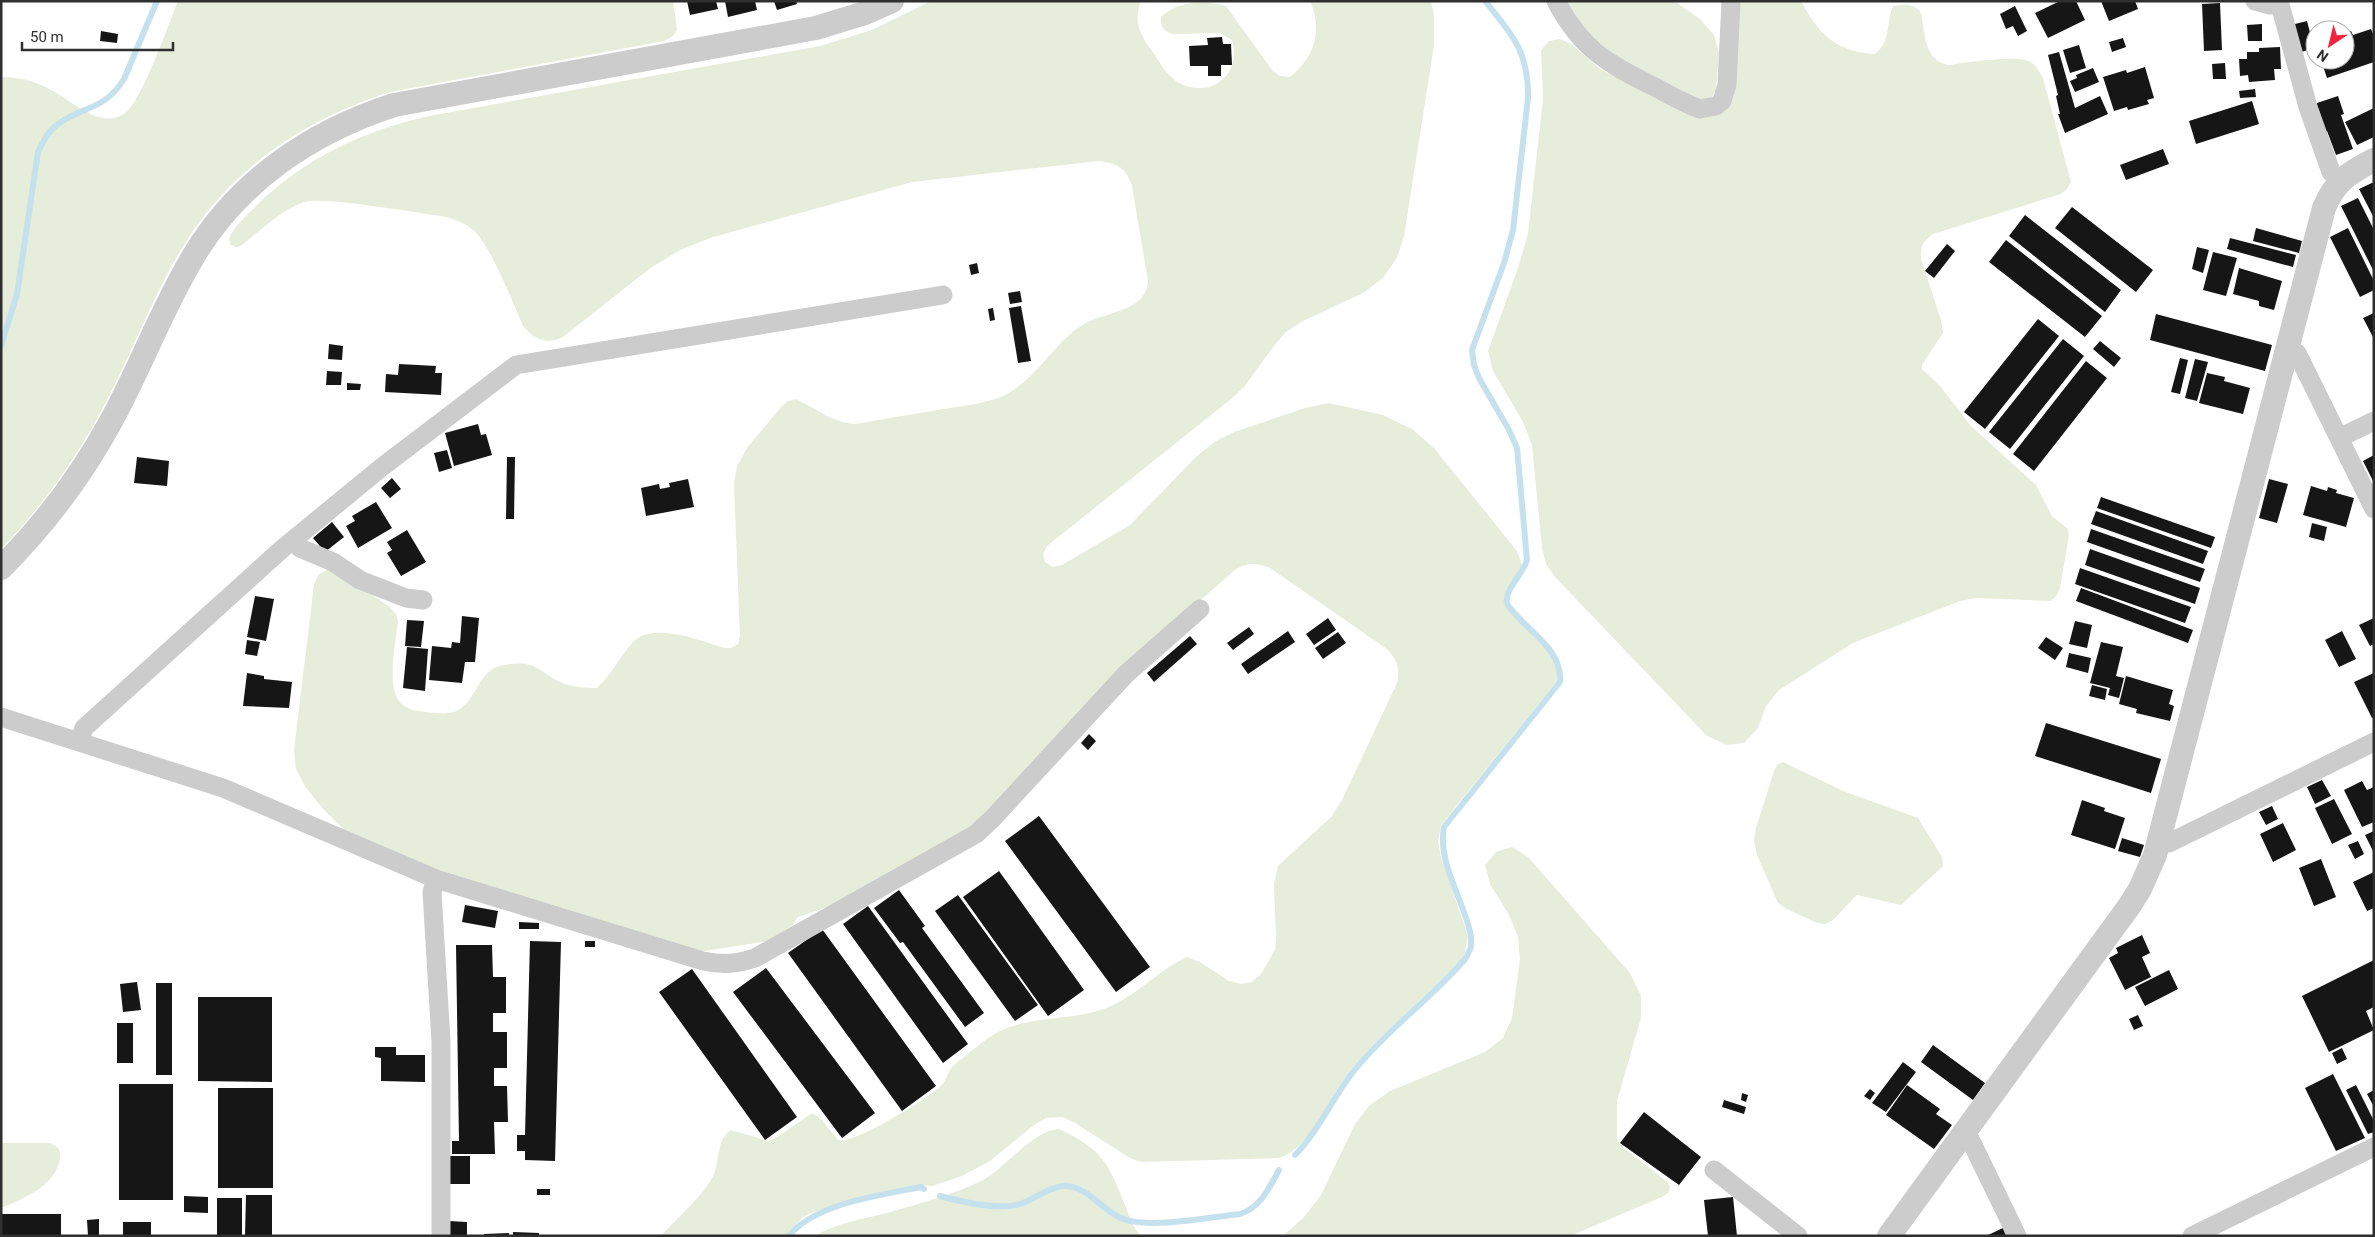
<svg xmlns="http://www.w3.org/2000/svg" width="2375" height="1237" font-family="Roboto,sans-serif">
  <rect width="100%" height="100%" fill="#fff"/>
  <path fill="#e6eddb" d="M178,1H673L677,30L672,37L664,41L390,92C315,116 248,157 200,221C163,271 141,332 113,388C84,447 47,502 1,549V77C32,77 50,88 75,105C89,114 107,125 124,114C142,102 168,25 178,1Z
    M931,1H1141C1133,21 1140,35 1152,51C1159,61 1166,74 1176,81C1208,101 1243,76 1232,40L1220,33L1172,34C1163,31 1160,26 1161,17C1178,1 1205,0 1226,6L1272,70L1280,76L1290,77C1315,57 1323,30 1310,1H1431L1434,15V45L1404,236L1397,258L1383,278L1363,293L1301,322L1286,332L1273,347L1244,387L1230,400L1047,546L1043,554L1045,562L1053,567L1062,565L1130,525L1196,457L1214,442L1234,432L1305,408L1329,403L1383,415L1412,429L1434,448L1517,551L1522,565L1506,591L1504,605L1554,658L1558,669L1557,681L1441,825L1438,841L1441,857L1468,936L1464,956C1425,1001 1372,1036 1339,1086C1323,1110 1308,1150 1278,1158L1141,1162L1130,1158L1075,1123L1062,1117L1046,1118L1034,1125L990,1161L962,1176L932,1186L918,1185L861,1197L814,1212L803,1217L786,1236H661C675,1220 704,1195 713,1176C720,1162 716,1139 731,1130L768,1141L776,1138L812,1113L820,1118L838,1140C854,1145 926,1099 940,1087C947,1081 947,1071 954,1065C970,1053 988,1035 1007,1028C1041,1015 1080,1021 1113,1005C1139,993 1160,969 1187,957L1200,962L1229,981L1241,984L1252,982L1261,974L1275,950L1276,939L1274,884L1278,866L1331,817L1342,800L1397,683C1400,667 1397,660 1387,649L1270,568C1256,563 1248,562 1235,570L1121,670L981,822L833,905L798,917L792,926L768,941L698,952L438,873L345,830L325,811L306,788L296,769L294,750L314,584L319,574L327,570L338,572L390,607L396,614L398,621C396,642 384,693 404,706C410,710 418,711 426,712C435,713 448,715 456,711C478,701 477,669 504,665C532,660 535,667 556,680C567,687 585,688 597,688C612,674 620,656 633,642C653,621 702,641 725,648H731L738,644L740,636L734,484L737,466L747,448L782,406L788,401L796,399C817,409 833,423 856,424C888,418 919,413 950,408C968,405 988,403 1005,395C1037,379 1054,342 1084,324C1107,311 1146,312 1148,281L1132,186C1125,167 1119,164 1099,161L912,182L713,237L680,250L649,269L563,337C546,345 535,340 523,326C514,305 489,242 473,230C463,222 454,219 442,216C415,213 325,196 304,202C281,210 260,231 241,246L236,247L231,245L229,239C233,227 246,216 255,207C304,158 363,131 429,116L820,46L872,30Z
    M1566,1H1674L1700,19L1714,35L1719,53L1716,90L1711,98L1701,100L1696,98C1646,73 1593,53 1566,1Z
    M1740,1H1801C1819,34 1834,51 1874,54C1891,44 1886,22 1893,6C1904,4 1915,3 1921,13C1925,33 1924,61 1949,65C1965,63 2016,55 2028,61C2036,64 2039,71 2043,78L2071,182L2067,189L2061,194L1933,234C1923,241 1920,247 1921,259L1941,320L1943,333L1922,365V369L1940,386L1971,426L2036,485L2052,516L2068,529L2069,535L2060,588L2057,595L2051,601L1976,598L1960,601L1853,643L1779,690L1766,706L1758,728L1744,743L1727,745L1707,736L1555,577L1546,564L1542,548L1532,445L1523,422L1493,371L1488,351L1518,268L1528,234L1543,99L1541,50L1549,41L1560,39L1571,44L1600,69L1689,114C1709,122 1724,115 1734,96Z
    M1783,762L1843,791L1918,818L1942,857L1943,866L1901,905L1857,895L1833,920L1826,924L1817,923L1787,909L1778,903L1757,855L1754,841L1756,828L1774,771L1777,765Z
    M1512,847L1528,857L1630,973L1641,996V1018L1617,1101V1140L1624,1148L1666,1181L1670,1186L1669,1192L1664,1196L1570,1236H1283L1304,1217L1321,1195L1355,1124L1370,1105L1390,1091L1485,1052L1503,1038L1512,1018L1520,960L1518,937L1509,915L1490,884L1485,865L1496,852Z
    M1059,1129C1102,1149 1109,1164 1125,1205C1129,1216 1133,1228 1141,1236H815C836,1223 863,1219 887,1213C918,1204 952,1195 981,1181C1006,1168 1033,1130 1059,1129Z
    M1,1143H49C57,1146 61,1148 60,1157C58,1184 24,1199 1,1208Z"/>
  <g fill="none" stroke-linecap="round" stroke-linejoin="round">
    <path stroke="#c6e1ee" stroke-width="6" d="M1,346L17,294L38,152C43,142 48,131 58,124C84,105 104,111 124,79L157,1
      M1295,1155C1320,1130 1334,1094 1357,1067C1390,1027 1433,997 1466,958L1471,947V936C1464,900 1437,863 1444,827L1560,682C1563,648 1525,630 1507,604C1504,589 1523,575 1527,560L1517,448L1509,430L1479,378L1474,365L1472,350L1504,263L1513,230L1528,98C1529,52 1513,36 1485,1
      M940,1196C962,1202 1002,1211 1023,1203C1036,1198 1051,1186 1065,1186C1088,1186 1102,1211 1123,1219C1150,1229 1210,1217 1240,1214C1261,1207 1269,1188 1279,1170
      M789,1236C815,1203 882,1195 921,1187L924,1189"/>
  </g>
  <path fill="#161616" d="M687,1H716L718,9L690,15Z
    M725,1H755L757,10L728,17Z
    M774,1H796L797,4L777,10Z
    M2060,1H2076L2085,20L2048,38L2035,13Z
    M2101,1H2135L2138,9L2109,21Z
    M2220,3L2222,50L2204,51L2202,4Z
    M2015,6L2027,31L2018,36L2013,26L2006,29L2000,14Z
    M2307,21L2314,48L2298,53L2291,25Z
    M2262,24V41H2248L2247,25Z
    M2371,29L2374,36V62L2327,78L2321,60H2345V34L2351,31L2353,35Z
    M101,31L118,34L117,43L100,41Z
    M1222,37L1223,44H1231L1232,65H1221V76H1208V66H1190L1189,46L1208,45L1207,38Z
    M2123,38L2126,47L2112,52L2109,42Z
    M2079,45L2086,68L2070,73L2063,50Z
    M2280,47L2281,69H2274L2275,80L2249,82L2248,75L2240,76L2239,59H2247V52H2259V48Z
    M2059,52L2075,108L2100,96L2108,114L2065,133L2058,114H2060L2056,96L2058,95L2048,55Z
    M2225,63L2226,79H2213L2212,64Z
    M2145,67L2154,98L2147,100L2149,104L2128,110L2127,107L2114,111L2103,77L2126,70L2127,73Z
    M2093,68L2099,82L2075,92L2070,81L2077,78L2076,75Z
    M2255,89L2256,97L2240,98L2239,91Z
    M2338,96L2344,114L2341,115L2353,149L2336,155L2327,131L2324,133L2314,104Z
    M2252,101L2259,124L2196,144L2189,121Z
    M2374,108V137L2357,145L2345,122Z
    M2163,149L2169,164L2126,180L2120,165Z
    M2374,182V218L2359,189Z
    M2358,198L2374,230V272L2341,206Z
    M2072,207L2153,270L2136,292L2055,228Z
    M2025,215L2121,290L2105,312L2009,236Z
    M2256,228L2302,241L2299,253L2253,241Z
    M2348,228L2374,281V290L2360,297L2330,237Z
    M2230,238L2296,255L2293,267L2227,249Z
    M2006,240L2102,316L2085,337L1989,262Z
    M1947,244L1955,251L1934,278L1925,271Z
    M2197,247L2209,250L2203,273L2192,269Z
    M2213,252L2237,258L2226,296L2203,290Z
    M977,263L979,273L971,275L969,265Z
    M2239,268L2282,281L2274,310L2259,306V301L2233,294Z
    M1020,291L1022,302L1010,304L1008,293Z
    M1021,306L1031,361L1018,363L1009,308Z
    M993,308L995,320L990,321L988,309Z
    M2374,313V339L2363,318Z
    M2156,314L2272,345L2265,371L2150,340Z
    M2038,319L2059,336L1985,429L1964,412Z
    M2063,339L2084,356L2010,449L1989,432Z
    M2100,341L2121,358L2114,367L2093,349Z
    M329,344L343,346L342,360L328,359Z
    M2180,358L2188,360L2180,394L2171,392Z
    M2195,359L2208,362L2197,401L2185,398Z
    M2086,361L2107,378L2034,471L2013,454Z
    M399,364L436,366L435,373H442L441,395L385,392L386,374L398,375Z
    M327,371L342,372L341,385H326Z
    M2207,373L2225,377L2224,381L2250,388L2243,414L2199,403Z
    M347,383L361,384L360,390H347Z
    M478,424L481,435L486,434L492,455L454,466L445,433Z
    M447,450L452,468L439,472L434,453Z
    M2374,455V483L2363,461Z
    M137,457L169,461L167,486L134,483Z
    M507,457H515L514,519H506Z
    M392,478L401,489L390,498L381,488Z
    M688,479L694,507L646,516L641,488L659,484L660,489L670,487L669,483Z
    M2269,479L2288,484L2277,523L2259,518Z
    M2311,486L2327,491L2328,487L2337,490L2336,493L2354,498L2346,527L2303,515Z
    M2101,497L2215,537L2211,548L2097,508Z
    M376,502L392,528L358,548L346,526L355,521L352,516Z
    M2096,511L2208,551L2203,564L2091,524Z
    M332,522L344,537L325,552L313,538Z
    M2312,523L2327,527L2324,541L2309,537Z
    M2091,529L2205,569L2200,582L2087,542Z
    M407,530L426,562L401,576L387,553L392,550L387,542Z
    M2090,549L2200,588L2195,604L2085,565Z
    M2080,568L2191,607L2185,623L2075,584Z
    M2081,588L2193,630L2188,643L2076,601Z
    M255,596L274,599L266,641L247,637Z
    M462,616L479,618L475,662H465L462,683L429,680L432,646L451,648L452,642L460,643Z
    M1328,618L1336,630L1314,645L1306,634Z
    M2374,618V644L2370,646L2359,625Z
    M407,620L424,621L421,647L405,646Z
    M2075,621L2092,625L2087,648L2069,644Z
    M1249,627L1254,634L1233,650L1227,643Z
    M1288,631L1295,642L1248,674L1241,664Z
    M2342,631L2356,659L2339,667L2325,640Z
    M1338,632L1346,643L1323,659L1315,648Z
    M1190,636L1197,644L1154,682L1147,673Z
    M2046,637L2063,648L2055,660L2038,648Z
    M247,640L260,642L257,656L245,654Z
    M2101,642L2123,647L2116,676L2124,678L2119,698L2108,695L2110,688L2090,683Z
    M407,647L428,649L425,691L403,688Z
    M2069,653L2091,658L2088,673L2066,667Z
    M247,673L264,676V679L292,682L289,708L243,706Z
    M2374,673V717L2372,718L2354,682Z
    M2126,676L2173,690L2169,704L2174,706L2170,721L2136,713L2137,709L2119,704Z
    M2092,685L2107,689L2105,700L2089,696Z
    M2046,723L2161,759L2151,793L2035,756Z
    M1089,734L1096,741L1088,750L1081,743Z
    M2322,780L2331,796L2315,804L2307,787Z
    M2362,781L2367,790L2374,787V822L2362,827L2344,790Z
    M2334,799L2352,834L2332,844L2315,808Z
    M2082,800L2105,808L2104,811L2125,818L2115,849L2071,835Z
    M2272,806L2278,819L2266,825L2259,812Z
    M1039,816L1150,967L1116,992L1005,841Z
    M2283,823L2296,850L2273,862L2260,834Z
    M2374,831V853L2365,835Z
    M2122,838L2144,845L2140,857L2118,851Z
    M2358,841L2364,854L2355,859L2348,845Z
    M2321,859L2336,897L2314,906L2299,868Z
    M999,871L1084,990L1048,1016L963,897Z
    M2374,872V908L2367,911L2353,882Z
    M899,890L925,926L922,928L984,1013L965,1027L903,942L900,943L874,908Z
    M958,895L1038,1005L1015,1021L935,911Z
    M465,905L498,911L495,928L462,922Z
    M868,906L968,1044L943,1063L843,924Z
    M519,922L539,923V929H519Z
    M822,929L936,1086L902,1111L788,953Z
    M2142,935L2150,953L2142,957L2151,977L2125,990L2109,958L2118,953L2116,948Z
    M530,941L561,942L555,1161L525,1160V1151H517V1135H525Z
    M585,941H595V947H585Z
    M456,945H492L493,977H506V1013H493V1032H507V1068H494V1086H507L508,1122H494L495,1154H452V1141H459Z
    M2374,960V1007L2366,1011L2374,1030L2329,1052L2302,996Z
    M766,968L875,1113L842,1138L733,992Z
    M692,969L797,1117L765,1140L659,992Z
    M2169,970L2178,989L2145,1006L2135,987Z
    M137,982L141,1010L123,1012L120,984Z
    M156,983H172V1075H156Z
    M198,997H272V1082L198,1081Z
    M2138,1015L2143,1026L2134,1030L2129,1019Z
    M117,1023H133V1063H117Z
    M1933,1045L1985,1083L1973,1100L1921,1062Z
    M375,1047H396V1055H425V1082L381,1081V1058L375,1057Z
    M2342,1048L2347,1059L2337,1064L2332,1053Z
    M1903,1062L1916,1072L1886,1112L1872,1103Z
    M2333,1074L2365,1138L2336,1151L2305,1088Z
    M119,1084H173V1200H119Z
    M1907,1085L1940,1109L1936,1114L1952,1125L1934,1149L1886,1115Z
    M2356,1085L2374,1121V1132L2368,1134L2346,1090Z
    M218,1088H273V1188H218Z
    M1870,1089L1875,1093L1870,1100L1864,1096Z
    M2374,1090V1107L2367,1094Z
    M1742,1093L1748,1095L1746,1102L1741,1100Z
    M1724,1100L1746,1107L1744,1114L1722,1107Z
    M1644,1112L1701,1157L1679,1185L1620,1143Z
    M450,1156H470V1184H450Z
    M537,1189H550V1195H537Z
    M246,1195H272V1236H245Z
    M184,1196L208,1197V1213L184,1212Z
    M1733,1197L1737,1236H1708L1704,1200Z
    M217,1198H242V1236H217Z
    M1,1214H61V1236H1Z
    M99,1219V1236H88L87,1220Z
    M449,1221L467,1222V1236H449Z
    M123,1222H151V1236H123Z
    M2003,1228L2006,1236H1986Z
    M513,1232L539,1233V1236H513Z
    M509,1233V1236H484V1234Z"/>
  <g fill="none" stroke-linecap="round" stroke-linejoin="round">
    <path stroke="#ccc" stroke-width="19" d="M1556,1C1581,49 1608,64 1655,87C1669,95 1684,103 1700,109L1716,106L1722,101L1727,85L1731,1
      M2255,1L2270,5L2279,3
      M2279,1L2308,107L2331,172L2341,180
      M2287,350L2297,353L2374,509
      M2339,438L2374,421
      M293,540L300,548L333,562L360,580L406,598L423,600
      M1,717L223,788L436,879L703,961C723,965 737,964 755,958L976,834L993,818L1126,674L1200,609
      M79,742L84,728L282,549L382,467L516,365L943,295
      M2158,840L2169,843L2374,742
      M436,879L432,892L441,1041V1236
      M1962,1135L1971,1141L2017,1236
      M1714,1170L1798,1236
      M2192,1236L2374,1147"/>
    <path stroke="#ccc" stroke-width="24" d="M1,568C44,525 81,476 110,423C140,369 161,310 193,257C238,181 311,132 394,105L816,28L865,13L892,1
      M1889,1236L2130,905L2140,889L2155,855L2324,208C2335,181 2349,173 2374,160"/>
  </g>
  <rect width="2375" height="1237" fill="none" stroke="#2f2f2f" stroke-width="5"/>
  <g transform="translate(2330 45) rotate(215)"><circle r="24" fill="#ffffff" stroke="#acacac"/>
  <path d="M0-4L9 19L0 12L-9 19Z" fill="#f3233e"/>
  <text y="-8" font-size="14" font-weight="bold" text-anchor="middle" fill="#2f2f2f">N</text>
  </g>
  <path d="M22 42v8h151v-8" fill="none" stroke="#2f2f2f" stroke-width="2.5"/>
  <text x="30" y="42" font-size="15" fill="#2f2f2f" stroke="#ffffff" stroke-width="4" paint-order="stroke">50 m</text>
</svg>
